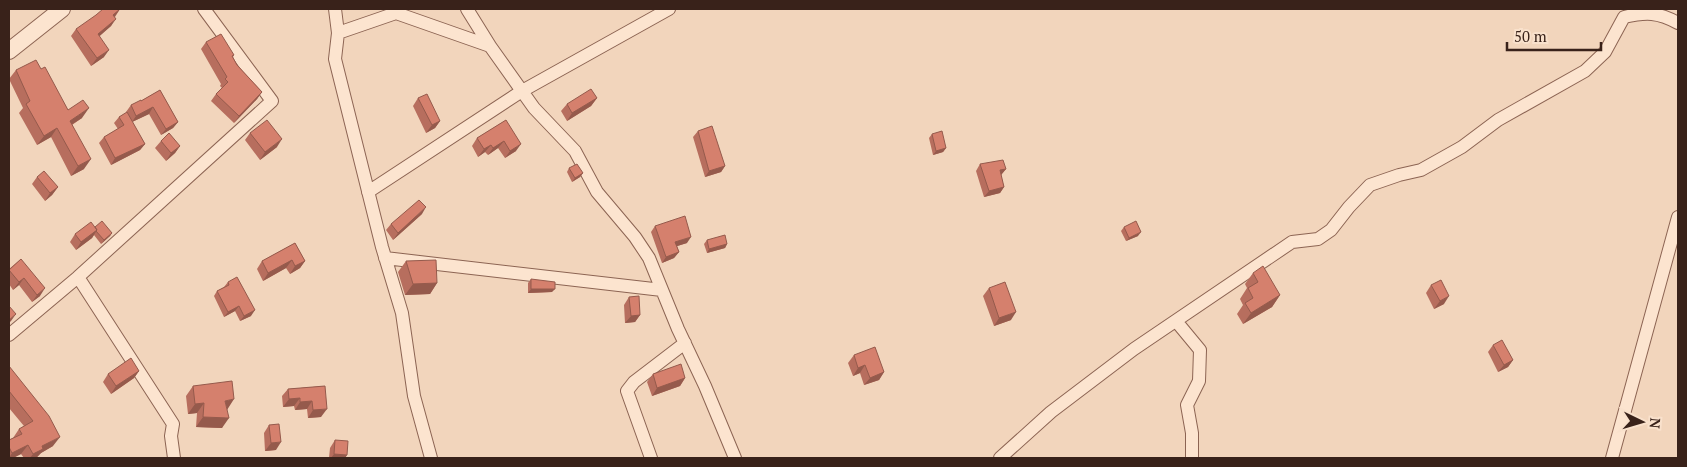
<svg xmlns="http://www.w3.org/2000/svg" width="1687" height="467" font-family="'PT Serif',serif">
  <rect width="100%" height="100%" fill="#f2d5bc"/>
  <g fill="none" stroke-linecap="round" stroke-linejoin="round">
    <g stroke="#8c6453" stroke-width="14">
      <path id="minor" d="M335,9L338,33L335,59L382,247L402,313L414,396L431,458
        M467,9L490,46L534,108L575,151L597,192L635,237L649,258L678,329L705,386L735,458
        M338,33L396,13L490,46
        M368,192L522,91L669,9
        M385,258L662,290
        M78,277L173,424L171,436L174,458
        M1176,321L1200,350L1199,381L1187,405L1192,433V458
        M9,335L78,277L272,101L204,9
        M651,458L627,391L634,382L685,343
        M1000,458L1051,412L1134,349L1292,242L1318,239L1331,230L1349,207L1370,185L1399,175L1421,170L1462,147L1498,120L1585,71L1605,52L1624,17C1646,12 1658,12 1678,23
        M1612,458L1678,217"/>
    </g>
    <g stroke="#8c6453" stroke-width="18">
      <path id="tertiary" d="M9,51L62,9"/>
    </g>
    <use href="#minor" stroke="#fce4cf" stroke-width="12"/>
    <use href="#tertiary" stroke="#fce4cf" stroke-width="16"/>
  </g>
  <path fill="#b76e5e" d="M120,9L115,17L111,26L99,36L104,57L91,66L71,36L76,29Z
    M206,42L234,55L233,57L237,65L262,92L257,99L234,123L211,101L216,94L222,88L220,86L221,84L201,49Z
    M41,69L68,110L82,118L72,125L84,169L71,176L51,137L37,145L19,113L23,108L9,79L16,70Z
    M160,90L178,122L173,128L161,135L149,114L132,122L145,144L140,150L111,165L99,143L104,137L118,129L114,123L119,117L126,113V112L131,105L141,101Z
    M418,98L440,121L435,128L426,133L413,106Z
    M597,98L591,106L567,121L561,111L567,104Z
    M506,120L516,151L505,158L498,148L488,155L485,152L478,157L472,146L477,138Z
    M698,131L725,166L721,172L705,177L693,137Z
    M250,133L277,147L260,160L245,140Z
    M932,134L946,148L943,152L933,155L929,138Z
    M161,141L180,146L175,153L166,161L155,148Z
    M980,164L1006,169L1001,175L1004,187L1000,193L984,197L976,171Z
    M569,168L583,173L580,177L572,182L567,172Z
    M37,177L58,187L52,195L45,201L32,184Z
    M422,214L393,240L386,230L391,224Z
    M655,226L687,243L677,246L679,252L674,258L662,263L651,232Z
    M95,227L112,233L110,236L101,244L94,235L92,238L76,250L70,242L75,234Z
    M1124,227L1138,236L1126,241L1121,231Z
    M707,240L727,244L725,248L707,253L704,244Z
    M295,243L305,261L300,268L290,274L286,268L263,281L257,269L262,261Z
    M21,259L40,296L32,302L19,285L13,290L9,284V269Z
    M406,261L437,283L430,294L405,295L398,272Z
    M1253,273L1280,295L1272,307L1243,324L1237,314L1243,305L1240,299L1247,288L1245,284Z
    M531,279L552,292L528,293V283Z
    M228,282L251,316L240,321L235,311L224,317L214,296L217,291L224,287Z
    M1431,285L1444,304L1434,309L1426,293Z
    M989,288L1011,320L994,326L983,296Z
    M629,297L640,315L635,322L625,323L624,305Z
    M1493,345L1513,360L1508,367L1498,372L1488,352Z
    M854,355L884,372L879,380L864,385L860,373L853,376L848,363Z
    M9,366L53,446L41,453L36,458H24L21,454L13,458H9V440L13,438L19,429L24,426L9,408Z
    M139,371L134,378L111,394L103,382L108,374Z
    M653,374L685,378L680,386L652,396L647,382Z
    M193,386L227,410L222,428L196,427L197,413L188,414L186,396Z
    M325,386L321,417L308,418L307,409L295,410L294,406L283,407L282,396L288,389Z
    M269,425L276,450L265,451L264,433Z
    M335,440L347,455L345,458H329L330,448Z"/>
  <path fill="#955a4c" d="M120,9L115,16L108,22L113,15Z
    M116,19L111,26L93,42L98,34Z
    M109,50L104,57L91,66L97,58Z
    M262,92L257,99L234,123L239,116Z
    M597,98L591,106L567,121L572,113Z
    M153,107L149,114L132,122L136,116Z
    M89,108L82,118L63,130L70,121Z
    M440,121L435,128L426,133L432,125Z
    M178,122L173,128L161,135L166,129Z
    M57,128L51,137L37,145L44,136Z
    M282,139L277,147L260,160L265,152Z
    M504,141L498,148L488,155L493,148Z
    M145,144L140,150L111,165L115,158Z
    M521,144L516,151L505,158L510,151Z
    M491,145L485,152L478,157L484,149Z
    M180,146L175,153L166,161L171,153Z
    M946,148L943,152L933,155L936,151Z
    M91,159L84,169L71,176L78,166Z
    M725,166L721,172L705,177L709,171Z
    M1006,169L1001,175L1000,170Z
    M583,173L580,177L572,182L575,178Z
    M58,187L52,195L45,201L50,193Z
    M1004,187L1000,193L984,197L989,191Z
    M426,207L422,214L393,240L398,233Z
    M97,230L92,238L76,250L81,242Z
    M1141,232L1138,236L1126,241L1129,238Z
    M112,233L110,236L101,244L104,240Z
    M691,237L687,243L671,248L675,242Z
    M727,244L725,248L707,253L709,249Z
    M679,252L674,258L662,263L666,257Z
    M292,260L286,268L263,281L268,273Z
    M305,261L300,268L290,274L295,266Z
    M24,278L19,285L13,290L19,282Z
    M437,283L430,294L405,295L413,284Z
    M45,288L40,296L32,302L37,295Z
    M531,289H555L552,292L528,293Z
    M1280,295L1272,307L1243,324L1251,313Z
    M1449,296L1444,304L1434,309L1440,301Z
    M239,306L235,311L224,317L228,312Z
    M255,310L251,316L240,321L244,316Z
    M1016,312L1011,320L994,326L999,318Z
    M16,314L11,321L9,323V320Z
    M640,315L635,322L625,323L631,316Z
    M1513,360L1508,367L1498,372L1504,365Z
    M865,365L860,373L853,376L858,368Z
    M139,371L134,378L111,394L116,386Z
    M884,372L879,380L864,385L870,378Z
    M685,378L680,386L652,396L657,388Z
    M300,398L294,406L283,407L289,399Z
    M234,399L227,410L225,401Z
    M312,401L307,409L295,410L300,402Z
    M204,403L197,413L188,414L195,404Z
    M327,409L321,417L308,418L313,410Z
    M203,417L229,418L222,428L196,427Z
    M60,437L53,446L41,453L36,458H30L33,454L42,446Z
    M281,442L276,450L265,451L271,443Z
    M28,445L21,454L13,458H9L12,453Z
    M334,454L347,455L345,458H331Z"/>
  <path fill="#d5806d" stroke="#955a4c" d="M103,9H120L113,15L116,19L98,34L109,50L97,58L76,29L96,15Z
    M221,34L234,55L232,56L237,65L262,92L239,116L216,94L228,82L225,79L227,77L206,42Z
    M36,60L41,69L45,67L68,110L83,100L89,108L70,121L91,159L78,166L57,128L44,136L26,104L30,101L16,70Z
    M591,89L597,98L572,113L567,104Z
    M160,90L178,122L166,129L153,107L136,116L131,105L141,100V101Z
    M427,94L440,121L432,125L418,98Z
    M127,112L145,144L115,158L104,137L124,125L119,117Z
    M267,120L282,139L265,152L250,133Z
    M506,120L521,144L510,151L504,141L493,148L491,145L484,149L477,138Z
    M712,126L725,166L709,171L698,131Z
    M942,131L946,148L936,151L932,134Z
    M169,133L180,146L171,153L161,141Z
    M1003,160L1006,169L1000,170L1004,187L989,191L980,164Z
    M577,164L583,173L575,178L569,168Z
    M44,171L58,187L50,193L37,177Z
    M419,200L426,207L398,233L391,224Z
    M685,216L691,237L675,242L679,252L666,257L655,226Z
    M102,221L112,233L104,240L96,231L97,230L95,227Z
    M1136,221L1141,232L1129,238L1124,227Z
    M91,222L97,230L81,242L75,234Z
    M725,235L727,244L709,249L707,240Z
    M295,243L305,261L295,266L292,260L268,273L262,261Z
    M21,259L45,288L37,295L24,278L19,282L9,270Z
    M436,260L437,283L413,284L406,261Z
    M1263,266L1280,295L1251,313L1245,303L1253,298L1248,288L1258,282L1253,273Z
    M237,277L255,310L244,316L239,306L228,312L217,291L229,285L228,282Z
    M531,279L555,282V289H531Z
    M1441,280L1449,296L1440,301L1431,285Z
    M1005,282L1016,312L999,318L989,288Z
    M639,296L640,315L631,316L629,297Z
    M9,306L16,314L9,320Z
    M1502,340L1513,360L1504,365L1493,345Z
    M875,347L884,372L870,378L865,365L858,368L854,355Z
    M131,358L139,371L116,386L108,374Z
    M681,364L685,378L657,388L653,374Z
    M9,366L49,416L60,437L42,446L43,449L33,454L28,445L12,453L9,447V440L22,434L19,429L33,421L9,391Z
    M232,381L234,399L225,401L229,418L203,417L204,403L195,404L193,386Z
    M325,386L327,409L313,410L312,401L300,402V398L289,399L288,389Z
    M279,424L281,442L271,443L269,425Z
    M335,440L348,441L347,455L334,454Z"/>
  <rect width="1687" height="467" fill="none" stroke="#39221a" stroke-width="20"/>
  <g transform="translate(1642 422) rotate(95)" stroke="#f9e1cc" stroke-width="4" paint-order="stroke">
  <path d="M0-4L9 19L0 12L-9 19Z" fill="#39221a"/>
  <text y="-8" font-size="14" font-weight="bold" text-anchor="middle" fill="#39221a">N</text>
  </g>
  <path d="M1507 42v8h94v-8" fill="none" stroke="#39221a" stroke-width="2.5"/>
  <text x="1514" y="42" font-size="15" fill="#39221a" stroke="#f9e1cc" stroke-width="4" paint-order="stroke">50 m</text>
</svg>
